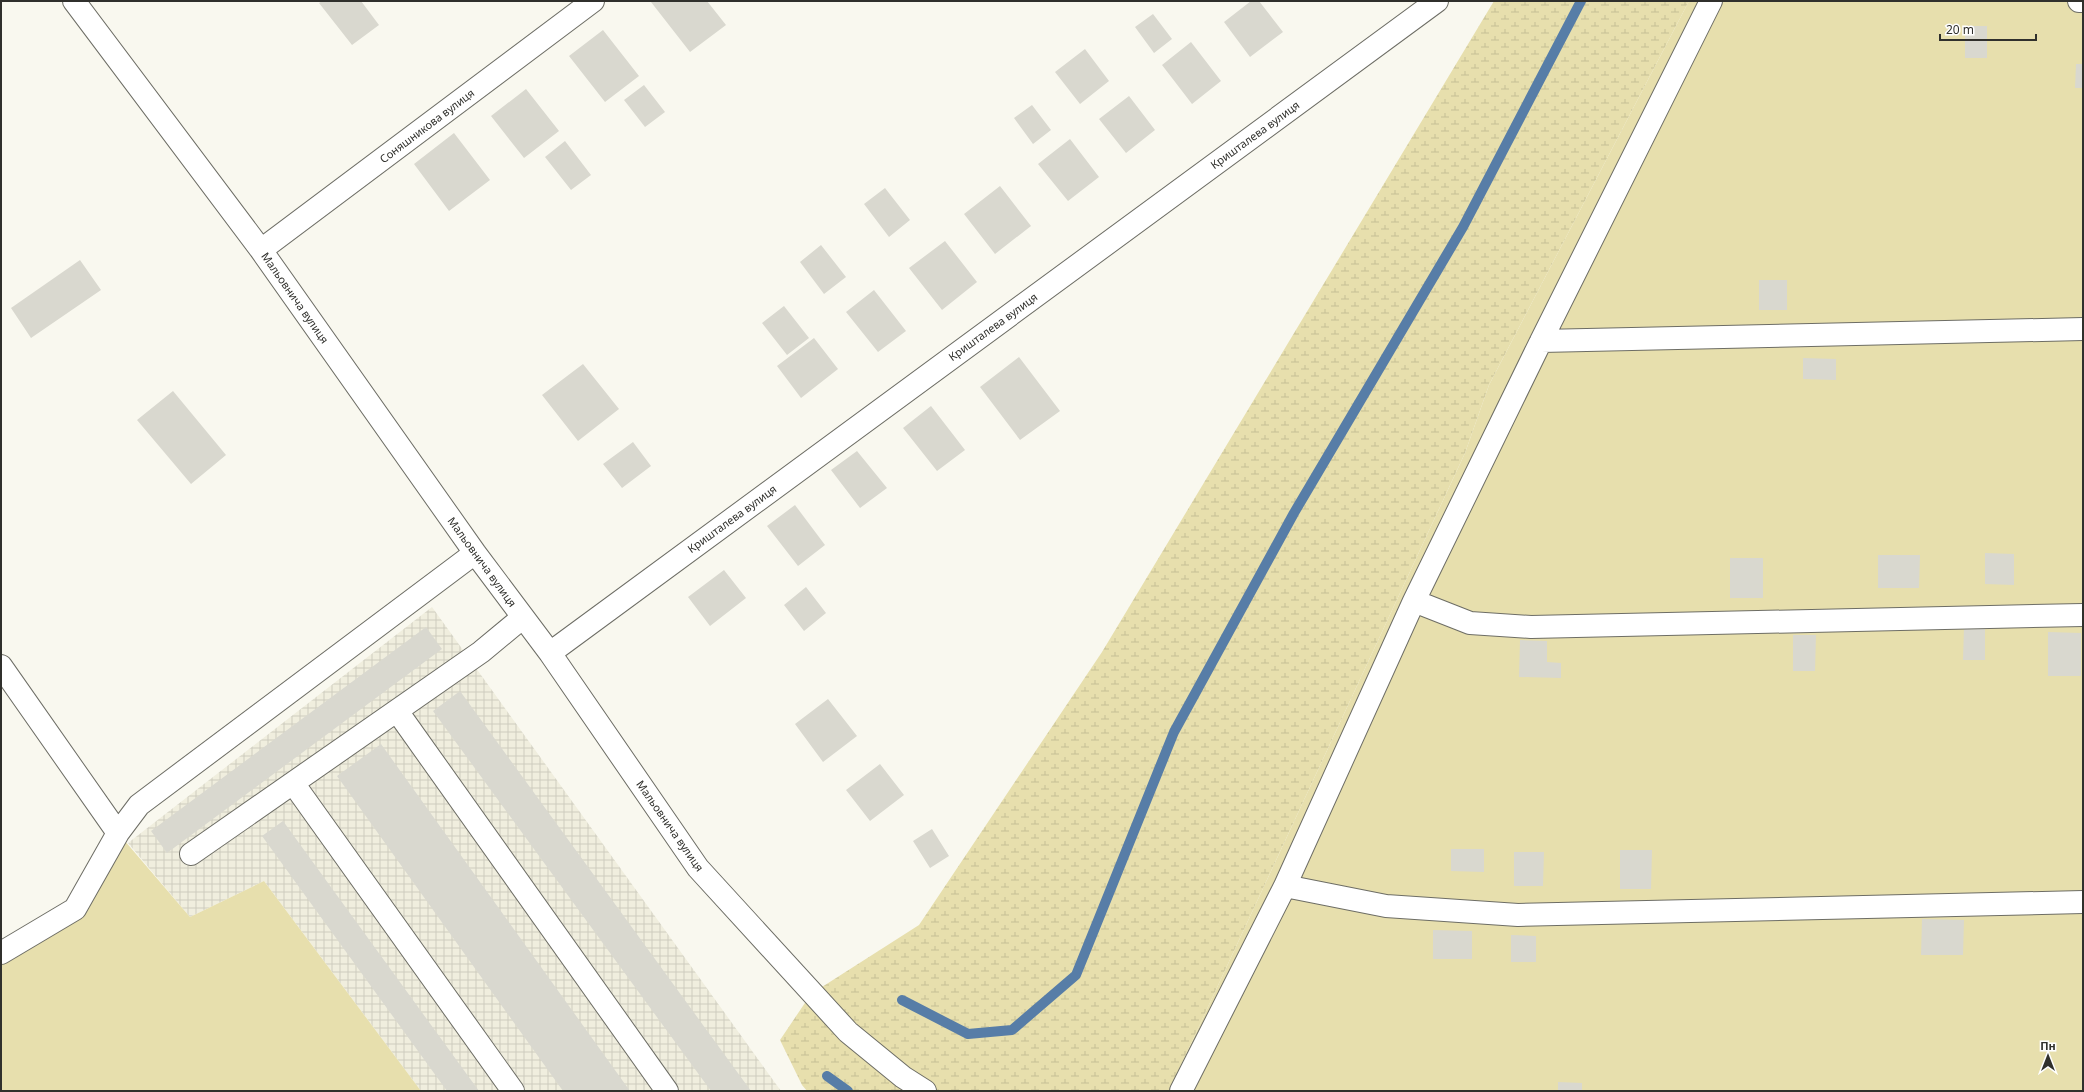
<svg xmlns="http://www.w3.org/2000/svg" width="2084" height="1092" font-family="'Noto Sans',sans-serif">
  <defs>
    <pattern id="industrial-grid" width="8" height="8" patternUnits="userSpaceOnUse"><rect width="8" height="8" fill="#f0eede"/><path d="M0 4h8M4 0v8" fill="none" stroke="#ceccbf"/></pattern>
    <pattern id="wetland-marsh" width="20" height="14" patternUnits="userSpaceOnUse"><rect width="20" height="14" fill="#e7dfad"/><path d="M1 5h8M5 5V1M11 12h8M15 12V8" fill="none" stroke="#c6c095"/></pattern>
  </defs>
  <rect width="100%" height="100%" fill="#f9f8ef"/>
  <path fill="url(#industrial-grid)" d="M432,607L781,1091H421L264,881L190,917L128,843Z"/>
  <path fill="#e7dfad" d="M1689,1H2083V1091H1169L1465,453L1489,385Z
    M118,833L190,917L264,881L421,1091H1V953L75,909Z"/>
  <path fill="url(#wetland-marsh)" d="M1494,1H1689L1489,385L1465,453L1169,1091H807L802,1085L780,1040L811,994L919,925L1102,652Z"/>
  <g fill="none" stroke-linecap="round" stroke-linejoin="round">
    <path stroke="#577da7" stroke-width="10" d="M902,1000L968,1034L1012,1030L1076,975L1174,732L1294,513L1463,227L1581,1
      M827,1076L848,1091"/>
  </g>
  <path fill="#d9d8cf" d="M322,1H361L379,25L352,45L319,3Z
    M653,1H707L726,25L690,52L651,2Z
    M1251,1H1259L1283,32L1250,57L1224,22Z
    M1153,14L1172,39L1154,53L1135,27Z
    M1965,26H1987V58H1965Z
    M603,30L639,76L605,102L569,56Z
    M1191,42L1221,81L1192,104L1162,65Z
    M1085,49L1109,81L1080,104L1055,72Z
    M2076,64H2083V88H2075Z
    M644,85L665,112L645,127L624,100Z
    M526,89L559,131L524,158L491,116Z
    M1129,96L1155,130L1126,153L1099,119Z
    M1032,105L1051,130L1033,144L1014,118Z
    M454,133L490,180L449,211L414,164Z
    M1070,139L1099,177L1068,201L1038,164Z
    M565,141L591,175L571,190L545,157Z
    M1000,186L1031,226L995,254L964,214Z
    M885,188L910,220L889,237L864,204Z
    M945,241L977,282L942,310L909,268Z
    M821,245L846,277L824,294L800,262Z
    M80,260L101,290L31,338L11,308Z
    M1759,280H1787V310H1759Z
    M874,290L906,331L878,352L846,312Z
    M784,306L809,338L787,355L762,323Z
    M814,338L838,369L801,398L777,366Z
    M1019,357L1060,411L1020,440L980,387Z
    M1803,358L1836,359V380L1803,379Z
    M583,364L619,409L578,441L542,395Z
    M173,391L226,455L191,484L137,420Z
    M931,406L965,450L937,471L903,428Z
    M633,442L651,466L622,488L603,464Z
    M857,451L887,488L860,508L831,470Z
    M795,505L825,545L798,566L767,526Z
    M1985,553L2014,554V585L1985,584Z
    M1878,555H1920L1919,588H1878Z
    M1730,558H1763V598H1730Z
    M724,570L746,598L710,626L688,597Z
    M806,587L826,613L804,631L784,605Z
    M426,627L442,649L167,853L151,831Z
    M1964,627H1985V660H1963Z
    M2048,632L2081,633V676H2048Z
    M1793,635H1816L1815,671H1793Z
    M1520,640L1547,641V662L1561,663V678L1519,677Z
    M460,691L751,1091H711L433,711Z
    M828,699L857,736L823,762L795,724Z
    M381,744L630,1091H563L337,776Z
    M880,764L904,795L870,821L846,790Z
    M283,821L479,1091H447L262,836Z
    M932,829L949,856L930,868L913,841Z
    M1451,849H1484V872L1451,871Z
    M1620,850H1652L1651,889H1620Z
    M1514,852H1544L1543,886H1514Z
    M1922,919L1964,920L1963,955H1921Z
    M1433,930L1472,931V959H1433Z
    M1511,935L1536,936V962H1511Z
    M1558,1082L1582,1083V1091H1558Z"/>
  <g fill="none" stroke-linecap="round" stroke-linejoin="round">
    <g stroke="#6d6d65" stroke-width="24">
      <path id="minor" d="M74,1L261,250L475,553L550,653L698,868L848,1032L903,1077L925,1091
        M2079,1H2083
        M261,250L593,1
        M1541,341L2083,329
        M1414,601L1470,623L1531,627L2083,615
        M550,653L1437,1
        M1,666L118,833
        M397,711L667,1091
        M293,783L513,1091
        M191,854L481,652L522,618
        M1285,886L1386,906L1518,915L2083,902
        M1,953L75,909L118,833L139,805L475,553
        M1181,1091L1285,886L1414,601L1541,341L1711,1"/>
    </g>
    <use href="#minor" stroke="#fff" stroke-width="22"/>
  </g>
  <g text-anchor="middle" stroke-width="3" stroke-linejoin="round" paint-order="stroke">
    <g font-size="11" fill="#30302c" stroke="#fff">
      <text transform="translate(427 126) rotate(-37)" y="4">Соняшникова вулиця</text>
      <text transform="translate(1255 135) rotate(-36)" y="4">Кришталева вулиця</text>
      <text transform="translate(295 298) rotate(55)" y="4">Мальовнича вулиця</text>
      <text transform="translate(993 327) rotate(-36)" y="4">Кришталева вулиця</text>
      <text transform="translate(732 519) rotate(-36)" y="4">Кришталева вулиця</text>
      <text transform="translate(482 562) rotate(54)" y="4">Мальовнича вулиця</text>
      <text transform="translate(670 826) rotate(55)" y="4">Мальовнича вулиця</text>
    </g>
  </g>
  <rect width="2084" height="1092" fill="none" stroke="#30302c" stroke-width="4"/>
  <g transform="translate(2048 1056)" stroke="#ffffff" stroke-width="3" paint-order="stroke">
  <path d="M0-3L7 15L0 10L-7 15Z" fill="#30302c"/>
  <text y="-6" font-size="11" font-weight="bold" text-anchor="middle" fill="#30302c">Пн</text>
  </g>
  <path d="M1940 34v6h96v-6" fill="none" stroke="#30302c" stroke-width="2"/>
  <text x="1946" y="34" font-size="12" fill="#30302c" stroke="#ffffff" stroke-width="3" paint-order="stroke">20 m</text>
</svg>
